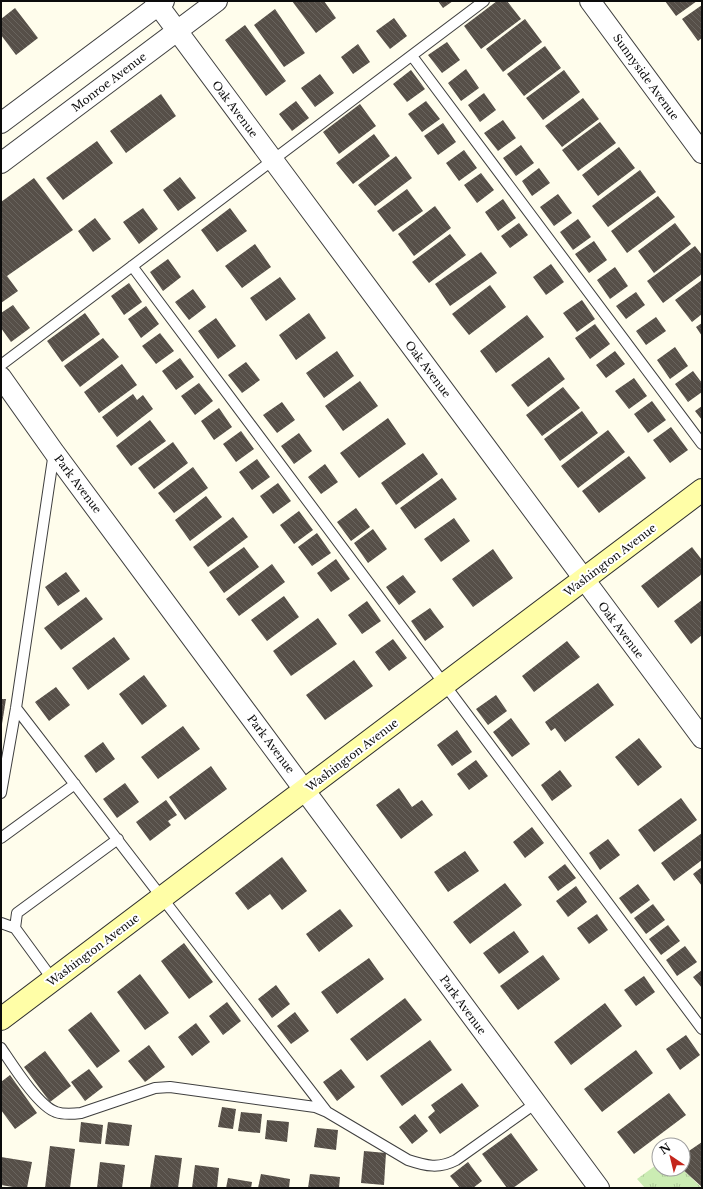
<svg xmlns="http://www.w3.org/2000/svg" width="703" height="1189" font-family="'Libre Baskerville',serif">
  <defs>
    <pattern id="grass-tufts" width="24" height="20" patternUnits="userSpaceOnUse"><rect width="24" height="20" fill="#cbecb3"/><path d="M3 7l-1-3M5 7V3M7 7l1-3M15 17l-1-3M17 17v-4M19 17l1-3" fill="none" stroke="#adc999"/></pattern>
    <pattern id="building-back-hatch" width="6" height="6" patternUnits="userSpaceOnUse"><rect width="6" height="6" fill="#564f48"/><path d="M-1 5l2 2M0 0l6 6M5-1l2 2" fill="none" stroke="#69645e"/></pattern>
  </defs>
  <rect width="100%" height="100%" fill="#fffdec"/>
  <path fill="url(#grass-tufts)" d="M659,1163V1169H682L702,1188H645L637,1179Z"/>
  <path fill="url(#building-back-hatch)" d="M292,1H324L336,18L316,33Z
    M438,1H453L443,8Z
    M497,1H507L521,19L481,49L464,26Z
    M665,1H697L676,16Z
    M702,5V38L698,41L682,19Z
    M15,8L38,38L16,55L1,35V19Z
    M275,9L305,53L284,67L254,25Z
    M394,18L407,36L390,49L376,31Z
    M525,19L542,42L503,72L486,49Z
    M245,25L286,81L266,96L225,40Z
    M447,42L460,60L442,73L428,55Z
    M358,44L370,62L353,74L341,57Z
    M545,46L561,68L524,96L507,74Z
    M466,69L479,88L461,101L448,83Z
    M411,70L425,89L407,102L393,84Z
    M564,70L580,92L543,120L526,98Z
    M320,74L334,93L315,107L301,88Z
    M484,93L496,110L480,122L468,105Z
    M161,94L176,116L126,153L110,131Z
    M583,98L599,119L562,147L545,126Z
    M296,101L309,118L292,131L279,114Z
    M426,101L440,119L422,132L408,114Z
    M360,104L376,126L339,154L323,132Z
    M503,120L516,138L498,151L484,133Z
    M600,122L616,143L578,171L562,150Z
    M443,123L456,142L438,155L424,136Z
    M374,134L390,156L353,184L336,163Z
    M97,141L113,163L63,200L46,178Z
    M521,145L534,163L516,176L503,158Z
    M619,147L635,168L598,196L582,175Z
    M464,150L477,168L459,181L446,163Z
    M396,156L412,178L375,206L358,185Z
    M539,168L550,183L532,196L522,181Z
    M640,170L656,192L608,227L592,206Z
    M481,173L494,190L477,203L464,185Z
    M180,177L196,198L178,211L163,190Z
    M34,178L73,230L7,276L18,291L1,303V202Z
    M407,189L423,211L393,232L377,211Z
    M558,194L572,213L554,226L540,207Z
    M658,196L675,217L627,253L611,231Z
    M503,199L516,218L498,231L485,212Z
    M435,206L451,228L414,256L398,234Z
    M143,208L158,229L139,244L123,222Z
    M230,208L247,231L217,252L201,230Z
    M95,218L111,239L93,252L78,231Z
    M578,219L591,237L573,250L560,232Z
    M519,223L528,235L510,248L501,236Z
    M675,223L691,244L654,273L638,251Z
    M450,234L466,255L429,283L412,262Z
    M594,241L607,260L589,273L575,254Z
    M255,244L271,267L242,288L225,266Z
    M695,246L702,255V274L663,303L647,281Z
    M481,252L497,273L450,306L435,284Z
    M168,259L181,277L163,291L150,272Z
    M551,264L564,282L546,295L533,277Z
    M615,267L628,286L610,299L597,280Z
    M280,277L296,299L266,321L250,298Z
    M702,280V314L692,322L675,300Z
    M129,283L142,302L124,315L111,296Z
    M490,285L506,307L469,335L452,314Z
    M193,289L206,307L189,320L175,302Z
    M636,292L645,305L626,319L616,306Z
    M582,300L595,319L577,332L563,313Z
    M13,305L30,328L11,342L1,328V313Z
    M146,306L159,324L141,338L128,319Z
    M85,313L100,334L62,362L47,341Z
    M309,313L326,338L296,360L279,335Z
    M527,315L544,337L496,373L480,351Z
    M656,317L666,331L646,345L636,331Z
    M216,318L236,346L218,359L198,331Z
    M702,323V336L696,327Z
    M595,324L610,344L590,359L575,338Z
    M160,333L174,351L156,364L142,346Z
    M103,338L119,357L80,387L64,366Z
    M675,347L688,366L670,379L657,360Z
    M337,351L354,376L324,398L306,373Z
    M615,351L625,364L606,378L596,365Z
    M549,357L565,379L528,407L511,385Z
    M180,358L194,377L176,390L162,371Z
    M246,362L260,380L242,393L228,375Z
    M122,364L137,385L99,413L84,392Z
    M693,371L702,383V392L688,402L675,384Z
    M634,378L647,396L629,409L615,391Z
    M360,381L378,406L343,431L325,406Z
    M199,383L213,401L195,415L181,396Z
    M563,387L580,408L542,436L526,415Z
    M133,394L137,400L143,395L153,409L117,437L102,417Z
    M652,401L666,420L648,433L634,414Z
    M282,402L295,420L277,433L263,415Z
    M702,406V420L695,411Z
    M219,408L232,427L214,440L201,421Z
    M582,411L598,433L560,461L544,439Z
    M388,418L406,444L359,478L340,453Z
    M150,420L166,441L131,466L116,446Z
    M671,427L688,450L670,463L653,440Z
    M608,430L625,452L578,488L561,466Z
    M241,431L254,449L236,462L223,444Z
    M299,433L312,451L294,464L281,446Z
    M173,442L188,463L154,489L138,468Z
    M423,453L438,474L396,505L381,483Z
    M629,456L646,478L599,513L582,491Z
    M257,459L270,477L252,490L239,472Z
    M325,464L338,482L321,494L308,477Z
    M193,467L208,488L174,513L158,493Z
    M442,478L457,499L415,529L400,508Z
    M278,483L291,501L273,514L260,496Z
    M206,496L222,517L190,541L175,520Z
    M356,508L370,527L351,541L337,522Z
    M299,511L313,530L294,544L280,525Z
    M233,517L248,537L208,567L193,547Z
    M454,518L470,541L441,562L424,539Z
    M373,529L387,549L368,563L354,543Z
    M317,533L331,553L312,566L298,547Z
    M244,547L259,567L224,593L209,572Z
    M692,547L702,560V574L658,608L641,586Z
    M493,549L513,578L473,607L452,579Z
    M336,559L350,579L331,592L317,573Z
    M272,564L285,582L239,616L226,599Z
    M66,572L80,591L58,606L45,587Z
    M403,575L416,592L399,605L386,587Z
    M284,596L299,617L267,641L251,620Z
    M86,597L103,619L61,650L44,628Z
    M702,600V635L691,644L674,621Z
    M367,601L381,621L362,634L348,615Z
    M430,608L444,627L425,641L411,621Z
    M318,618L337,644L291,676L273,651Z
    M114,637L130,659L88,690L72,668Z
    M393,639L407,658L389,671L375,652Z
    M567,641L580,657L534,692L522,676Z
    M354,660L373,686L325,720L306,695Z
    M144,675L167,706L142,725L119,694Z
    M598,683L614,705L565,742L555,728L551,731L545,722Z
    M56,687L70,705L49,721L35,702Z
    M496,695L507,711L488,725L476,709Z
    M1,699H6L2,724H1Z
    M511,718L530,744L512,757L493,732Z
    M183,726L200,749L158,779L141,757Z
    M457,730L472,752L452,766L437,745Z
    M639,738L662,767L638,786L615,757Z
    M103,742L115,759L96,773L84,756Z
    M476,760L488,776L469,790L457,774Z
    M211,766L227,789L185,820L169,797Z
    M560,770L572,786L552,801L541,785Z
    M125,783L139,802L117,818L103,799Z
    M399,788L412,807L422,800L433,815L401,839L376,805Z
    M681,798L697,820L654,852L638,830Z
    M166,800L177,815L168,821L171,825L150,841L136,822Z
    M532,827L544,843L525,858L513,842Z
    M702,833V860L674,881L661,863Z
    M608,839L620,855L600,870L589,853Z
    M465,851L479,871L448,892L434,872Z
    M282,857L307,891L282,910L270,894L248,910L235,893Z
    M565,864L576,878L558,891L548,877Z
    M702,867V886L693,874Z
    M505,883L522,905L470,944L453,922Z
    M638,884L650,900L631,914L619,898Z
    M576,886L587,902L568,917L556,901Z
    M653,904L665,920L646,934L634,918Z
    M340,909L353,926L319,952L306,934Z
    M597,914L608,930L589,944L577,928Z
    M668,925L680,941L661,955L649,939Z
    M514,931L529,952L499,974L483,953Z
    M184,943L213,982L189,999L161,961Z
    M685,946L697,962L677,976L666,960Z
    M543,955L560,979L518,1010L500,986Z
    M369,958L384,979L337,1014L321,992Z
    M702,970V988L693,977Z
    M140,974L169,1013L145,1030L117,992Z
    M644,976L655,992L636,1006L624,990Z
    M276,985L290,1004L272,1018L258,999Z
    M405,998L422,1020L367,1061L350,1039Z
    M227,1002L241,1021L223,1035L209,1016Z
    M605,1003L622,1026L571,1065L554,1042Z
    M91,1012L120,1051L97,1068L68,1030Z
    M295,1012L309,1031L291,1044L277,1026Z
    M196,1023L210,1042L192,1056L178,1037Z
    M686,1035L700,1055L680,1070L666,1049Z
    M430,1040L452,1070L402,1106L380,1076Z
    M149,1045L165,1067L145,1082L128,1061Z
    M636,1050L653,1073L602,1112L584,1089Z
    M45,1051L71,1086L50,1102L24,1067Z
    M89,1069L103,1087L85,1101L71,1082Z
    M341,1069L355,1087L337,1101L323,1082Z
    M10,1075L37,1113L15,1129L1,1110V1082Z
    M462,1083L479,1106L440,1134L428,1117L435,1111L431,1105Z
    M669,1093L686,1115L634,1154L617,1132Z
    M222,1107L236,1109L233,1129L218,1127Z
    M241,1112L262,1114L260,1133L238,1131Z
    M415,1114L428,1131L412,1144L399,1127Z
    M267,1120L289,1122L287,1142L265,1139Z
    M81,1122L103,1125L101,1144L79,1142Z
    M108,1122L132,1125L129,1146L105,1144Z
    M317,1128L338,1130L336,1150L314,1147Z
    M511,1133L538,1170L513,1188H507L482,1154Z
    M702,1142V1187L682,1169H683V1155Z
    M50,1146L75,1149L70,1188H45Z
    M364,1151L386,1153L384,1185L361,1183Z
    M155,1155L182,1158L178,1188H150Z
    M1,1157L32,1162L27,1188H19L1,1185Z
    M100,1162L125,1165L122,1188H97Z
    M468,1162L482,1181L473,1188H460L450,1176Z
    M195,1165L219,1168L217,1188H192Z
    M261,1174L290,1179L289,1188H258Z
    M310,1174L340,1177L339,1188H308Z
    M228,1178L252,1182L251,1188H226Z"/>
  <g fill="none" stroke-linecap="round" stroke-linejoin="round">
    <g stroke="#3f3f3f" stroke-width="12">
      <path id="lane" d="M412,56L702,444
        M132,266L702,1029
        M1,365L484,1
        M16,708L327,1112
        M1,793L16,708L54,452
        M1,838L75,784
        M1,923L15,928L53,980
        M15,928L17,913L118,839
        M1,1048C12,1064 38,1106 56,1112C64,1115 73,1114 81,1113L155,1088L170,1087L315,1107L327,1112L408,1160C426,1166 439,1169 456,1160L536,1103"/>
    </g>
    <g stroke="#3f3f3f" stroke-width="22">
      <path id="street" d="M155,1L702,738
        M590,1L702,153
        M1,123L164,1
        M1,163L217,1
        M1,377L54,452L599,1188"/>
    </g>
    <g stroke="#2e2e2e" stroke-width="24">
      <path id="secondary" d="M1,1019L702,490"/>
    </g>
    <use href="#lane" stroke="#fff" stroke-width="10"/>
    <use href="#street" stroke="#fff" stroke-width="20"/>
    <use href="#secondary" stroke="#fffea7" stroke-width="22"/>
  </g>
  <g text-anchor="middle" stroke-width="4" stroke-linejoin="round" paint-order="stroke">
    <g font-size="11" fill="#0c0c0c" stroke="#fff">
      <text transform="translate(646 77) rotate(54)" y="4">Sunnyside Avenue</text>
      <text transform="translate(109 82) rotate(-37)" y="4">Monroe Avenue</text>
      <text transform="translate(235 109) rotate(53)" y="4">Oak Avenue</text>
      <text transform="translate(428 369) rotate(53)" y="4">Oak Avenue</text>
      <text transform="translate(78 484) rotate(53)" y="4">Park Avenue</text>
      <text transform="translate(610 560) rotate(-37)" y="4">Washington Avenue</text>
      <text transform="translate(621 630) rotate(53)" y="4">Oak Avenue</text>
      <text transform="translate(271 744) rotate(53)" y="4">Park Avenue</text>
      <text transform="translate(352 755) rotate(-37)" y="4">Washington Avenue</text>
      <text transform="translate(93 950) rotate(-37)" y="4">Washington Avenue</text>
      <text transform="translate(463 1005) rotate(54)" y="4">Park Avenue</text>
    </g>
  </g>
  <rect width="703" height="1189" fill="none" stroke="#0c0c0c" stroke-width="4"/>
  <g transform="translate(671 1157) rotate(325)"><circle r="19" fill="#ffffff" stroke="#9e9e9e"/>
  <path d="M0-3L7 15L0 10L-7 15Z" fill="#c4261c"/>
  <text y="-6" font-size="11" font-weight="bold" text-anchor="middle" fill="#0c0c0c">N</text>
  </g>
</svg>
